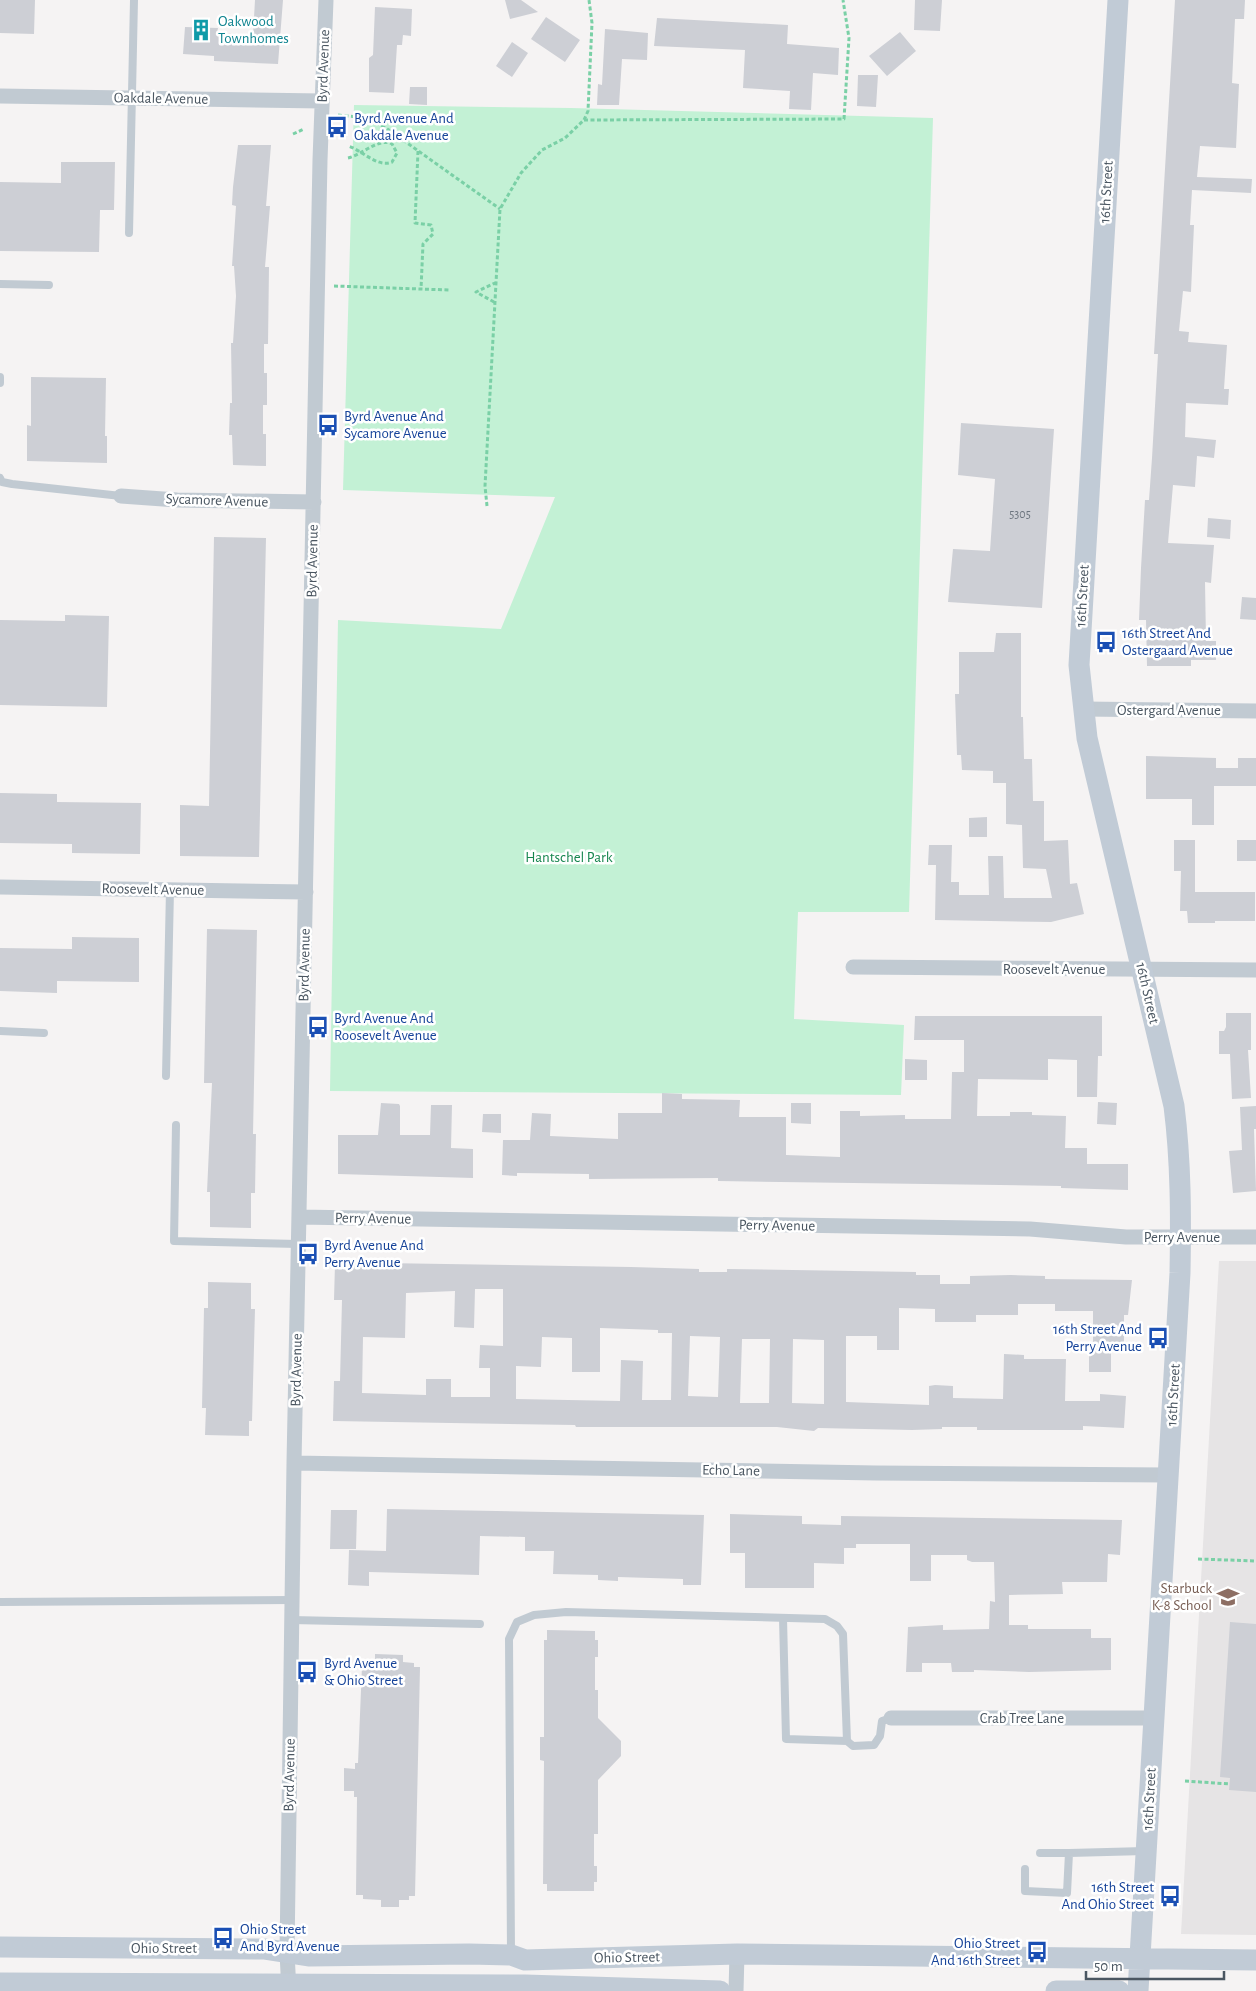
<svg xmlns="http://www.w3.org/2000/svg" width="1256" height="1991" font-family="'Alegreya Sans',sans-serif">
  <rect width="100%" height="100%" fill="#f5f3f3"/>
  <path fill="#e6e4e5" d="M1219,1261H1256V1935L1181,1934Z"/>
  <path fill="#c3f1d5" d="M354,105L571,108L933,118L909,912H798L794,1019L904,1025L901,1095L330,1091L338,620L501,629L555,497L343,490Z"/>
  <path fill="#cdcfd5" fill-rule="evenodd" d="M0,0H35L34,34L0,33Z
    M255,0H283L278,64L214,61V56L183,54L185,27L218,28L217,33L253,35Z
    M505,0H521L538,12L510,19Z
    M915,0H942L940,31L914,30Z
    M1175,0H1245L1244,19H1235L1232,83L1239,84L1236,148L1200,146L1197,177L1252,179L1251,193L1192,190L1190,225H1194L1191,292L1183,291L1179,331L1189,332L1188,342L1227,345L1224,389H1229L1228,405L1186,403L1185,437L1216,440L1214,458L1197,456L1195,487L1173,485L1168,543L1214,545L1211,583L1205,582L1206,641H1216V660H1191V666H1147L1146,620H1139L1141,568L1145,500H1149L1152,458L1158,354H1154Z
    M375,7L412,9L411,36L403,35L402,45H397L394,93L369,92V58L373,55Z
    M546,17L580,40L565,62L531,39Z
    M657,18L788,25L787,44L839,48L838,75L813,73L811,110L789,109L790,91L743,88L745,50L654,46Z
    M605,29L648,33L647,60L622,59L619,105H597L598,84L602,85Z
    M900,32L916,51L887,76L869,56Z
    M512,42L528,53L512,77L496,66Z
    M858,75H878L876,107L857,106Z
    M410,87H427V105L409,104Z
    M238,145H271L266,206H270L265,267H269L268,344H264V373H267V405H263V434H266V466L233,465L232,435H229L230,403H232L231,343H233L236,296L234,266H232L236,206L232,205L233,187Z
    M61,162H115L114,210H100L99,252L0,251V182L61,183Z
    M31,377L106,378L105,436H107V463L27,461V425L31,426Z
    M961,423L1054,429L1042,608L948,602L953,549L990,551L995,479L958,475Z
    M1208,518L1231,520L1230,539L1207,537Z
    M214,537L266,538L259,857L180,856V805L209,806Z
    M1242,597L1256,598V620L1240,619Z
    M65,615L109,616L107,707L0,705V620L65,621Z
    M996,633H1021V717H1023L1024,759H1032L1033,801H1044V841L1068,840L1070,884L1077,883L1084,914L1051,922L935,920L936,865H928L929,845H952L951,882H959V895H989L988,856H1003L1004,898H1052L1046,869L1023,868L1022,825L1006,824V783H993V771L962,770L961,755H957L955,694H959V652H994Z
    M1146,756L1216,758V768H1238V758H1256V786H1214V825H1192V799H1146Z
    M0,793L57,794V802L141,803L140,854L72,853V844L0,843Z
    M987,817V837H969V818Z
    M1174,840H1195V892H1255V921H1215V923H1188L1187,911H1180L1181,871H1174Z
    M1237,840H1256V861H1237Z
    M207,929L257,930L253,1134H256L255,1193H251V1228L210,1227V1192H207L212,1083H204Z
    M72,937L139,938V982L57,981V993L0,991V948L72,949Z
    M1226,1013H1251V1050H1248L1251,1098L1232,1099L1230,1054H1219V1031H1224L1226,1027Z
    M915,1016H1102V1056H1098L1097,1097H1077V1060L1048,1059V1080L978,1079L977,1116H1010V1112H1032V1115L1066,1116L1065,1148H1087V1164H1128V1190L1061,1188V1186L718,1181V1178L589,1179V1174L517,1173V1176L502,1175L503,1140H530L532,1113L551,1114L550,1136L618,1139V1113H662V1093L682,1094V1099L740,1100L739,1117H786V1155L840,1157V1111H860V1116L905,1115V1119H951L952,1072H964V1040H914Z
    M905,1059L927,1060V1080H905Z
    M1098,1102L1117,1103L1116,1125L1097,1124Z
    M381,1103L399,1104L400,1106V1135H430L431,1105H452L451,1148L473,1149V1178L338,1174V1135H378Z
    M791,1103H811V1124L791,1123Z
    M1256,1106V1129H1254L1256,1191L1233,1193L1229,1151L1242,1150L1240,1107Z
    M483,1114H501V1133L482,1132Z
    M382,1263L631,1267L699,1269V1272H727V1269L916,1272V1275H940V1284H970V1276L1011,1275L1045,1276V1279L1132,1280L1128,1315H1124V1348H1111V1372H1089V1353H1093V1311H1055V1304H1018V1315H976V1322H935V1309L899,1308V1350H877V1336H846V1402L929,1405V1386L935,1385L953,1386V1398L1003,1399L1004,1354L1024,1355V1359H1066L1065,1401H1100V1394L1126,1396L1124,1428L1083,1426V1430H977V1427H942V1429L912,1430L818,1428L814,1431L777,1427H576L575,1425L333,1421L334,1381H340L342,1300H334L335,1264ZM475,1289H503V1346L480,1345L479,1368H490V1397H451V1379H426V1395L362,1393L363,1337L405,1338L406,1293L455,1291L454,1327L474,1328ZM600,1328L658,1330V1333H672L671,1400H642L643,1361L621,1360L620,1401L516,1399V1366L541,1367L542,1337L572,1338V1372H600ZM690,1336L720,1337L718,1397L688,1396ZM742,1339H770L769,1403H740ZM793,1339L824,1340V1404L792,1403Z
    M208,1282L251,1283V1309H255L252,1421H249V1436L205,1435L206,1408H202L204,1308H208Z
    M387,1509L704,1515L701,1585H683V1579L618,1577V1581L598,1580V1575L553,1574L554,1551H525V1537L480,1536L479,1575L369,1572V1586L348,1585L349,1550L386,1551Z
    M331,1510H357L356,1549H330Z
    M730,1514L802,1516V1524L841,1525V1516L1122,1520L1120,1555L1108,1554L1107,1582H1062L1063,1594L1009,1595V1625H1028V1629H1091V1638H1111V1670L1029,1672L974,1670V1672H952L951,1663H922V1672H906L908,1627L943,1625V1630L989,1629L990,1601L995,1602L994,1562H972L967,1560V1555H931V1581H910V1544H856V1548H844V1564L814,1563V1588H745V1553H730Z
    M1230,1622L1256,1624V1792L1229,1790L1230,1778L1220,1777Z
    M547,1630L595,1631V1640H598V1657H595V1690H598V1718L621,1741V1756L598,1780V1834H594V1866H597V1882H594V1891H547V1884H543L544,1761L540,1760V1737H544V1640H547Z
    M375,1654L403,1655V1662L414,1663V1667H420L415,1896H409V1900H399V1907H381V1900L363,1899V1895H356L357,1797H354V1791H344V1768L355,1769V1763H358L362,1666H368V1662H375Z"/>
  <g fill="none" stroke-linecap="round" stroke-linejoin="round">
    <path stroke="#7ad0a6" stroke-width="3" stroke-dasharray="4 2.5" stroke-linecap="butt" d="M338,115L368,118L386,128L500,209
      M584,120L844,119L849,38L843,0
      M293,134L304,129
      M418,151L415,223L431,225L433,234L423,244L421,289
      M348,158C362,155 379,137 392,144L397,153L392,162C377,168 362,150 348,146
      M334,286L449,290
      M494,302L476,292L495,283
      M487,506L485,486L500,209L521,173L542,150L565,138L584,120L588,111L592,23L589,0
      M1198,1559L1256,1561
      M1185,1781L1230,1784"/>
    <path stroke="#c1cad2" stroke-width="8" d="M129,233L134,0
      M0,284L49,285
      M0,383V377
      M0,478L2,482L12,484L121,496
      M0,1031L44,1033
      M166,1076L170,890
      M176,1125L174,1241L298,1244
      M0,1602L292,1600
      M783,1618L786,1739L847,1741
      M291,1620L480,1624
      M1040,1853H1069
      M1025,1869V1891L1067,1893L1069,1853L1145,1851
      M511,1953L509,1639L517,1622L534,1615L566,1612L825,1619L837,1626L843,1634L847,1741L853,1746L874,1745L880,1736L882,1721L891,1718"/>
    <path stroke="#c1cad2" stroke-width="15" d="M0,96L322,101
      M121,496L177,500L314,502
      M1083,709L1256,711
      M0,887L306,892
      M853,967L1256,970
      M299,1217L1030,1229L1126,1237H1256
      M294,1463L876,1473L1168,1475
      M891,1718H1154
      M289,1991L287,1953L294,1463L320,160L326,0
      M736,1991L737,1954"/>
    <path stroke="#c1cbd6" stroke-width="21" d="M1118,0L1079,665L1087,738L1174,1106C1181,1162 1181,1216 1180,1273L1138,1991
      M0,1947L265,1949L310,1956L469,1954L511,1955L525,1960L737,1954L1256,1960
      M0,1983L525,1985L720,1991
      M1056,1991H1119"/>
  </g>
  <defs>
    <g id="building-bare" transform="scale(1.725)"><path d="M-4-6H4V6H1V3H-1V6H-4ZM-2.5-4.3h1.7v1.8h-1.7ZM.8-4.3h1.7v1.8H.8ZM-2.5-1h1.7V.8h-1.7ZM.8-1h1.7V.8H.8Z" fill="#0f9aa8" stroke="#fff" stroke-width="2.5" paint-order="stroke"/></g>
    <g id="bus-bare" transform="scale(1.725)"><path d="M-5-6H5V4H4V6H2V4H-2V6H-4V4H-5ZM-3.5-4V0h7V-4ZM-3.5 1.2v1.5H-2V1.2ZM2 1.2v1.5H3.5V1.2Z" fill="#1a4fb4" stroke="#fff" stroke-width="2.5" paint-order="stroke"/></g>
    <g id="school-bare" transform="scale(1.725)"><path d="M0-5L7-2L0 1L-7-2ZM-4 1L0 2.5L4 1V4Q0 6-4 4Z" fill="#8d6e63" stroke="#fff" stroke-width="2.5" paint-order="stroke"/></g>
  </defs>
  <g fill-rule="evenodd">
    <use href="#building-bare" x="201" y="30"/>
    <use href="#bus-bare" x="337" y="127"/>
    <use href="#bus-bare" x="328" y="425"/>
    <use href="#bus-bare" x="1106" y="642"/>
    <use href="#bus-bare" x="318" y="1027"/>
    <use href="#bus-bare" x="308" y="1254"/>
    <use href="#bus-bare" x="1158" y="1338"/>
    <use href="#school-bare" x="1228" y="1597"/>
    <use href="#bus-bare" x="307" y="1672"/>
    <use href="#bus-bare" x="1170" y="1896"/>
    <use href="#bus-bare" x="223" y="1938"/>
    <use href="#bus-bare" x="1037" y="1952"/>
  </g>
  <g text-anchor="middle" stroke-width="5" stroke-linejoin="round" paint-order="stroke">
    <g font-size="12" fill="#6b747e">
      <text x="1020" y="518">5305</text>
    </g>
    <g font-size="15" fill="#0d838f" stroke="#fff" text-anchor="start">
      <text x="218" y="26">Oakwood<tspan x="218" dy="17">Townhomes</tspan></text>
    </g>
    <g font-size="15" fill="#4a5661" stroke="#fff">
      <text transform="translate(323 66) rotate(-88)" y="5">Byrd Avenue</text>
      <text transform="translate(161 98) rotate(1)" y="5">Oakdale Avenue</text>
      <text transform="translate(1106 192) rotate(-87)" y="5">16th Street</text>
      <text transform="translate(217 500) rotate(2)" y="5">Sycamore Avenue</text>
      <text transform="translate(312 561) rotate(-89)" y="5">Byrd Avenue</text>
      <text transform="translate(1082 596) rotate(-87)" y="5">16th Street</text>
      <text x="1169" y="715">Ostergard Avenue</text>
      <text transform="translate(153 889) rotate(1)" y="5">Roosevelt Avenue</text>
      <text transform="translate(304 965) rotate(-89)" y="5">Byrd Avenue</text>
      <text x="1054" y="974">Roosevelt Avenue</text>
      <text transform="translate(1148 993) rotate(77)" y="5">16th Street</text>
      <text transform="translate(373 1218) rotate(1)" y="5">Perry Avenue</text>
      <text transform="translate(777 1225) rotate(1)" y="5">Perry Avenue</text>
      <text x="1182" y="1242">Perry Avenue</text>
      <text transform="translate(296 1370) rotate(-89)" y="5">Byrd Avenue</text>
      <text transform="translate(1173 1395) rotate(-87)" y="5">16th Street</text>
      <text transform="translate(731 1470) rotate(1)" y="5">Echo Lane</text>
      <text x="1022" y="1723">Crab Tree Lane</text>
      <text transform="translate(289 1775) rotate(-89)" y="5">Byrd Avenue</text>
      <text transform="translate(1149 1799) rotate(-87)" y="5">16th Street</text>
      <text x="164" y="1953">Ohio Street</text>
      <text transform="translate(627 1957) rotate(-1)" y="5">Ohio Street</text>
    </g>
    <g font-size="15" fill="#164399" stroke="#fff" text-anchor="start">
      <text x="354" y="123">Byrd Avenue And<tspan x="354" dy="17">Oakdale Avenue</tspan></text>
      <text x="344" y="421">Byrd Avenue And<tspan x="344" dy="17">Sycamore Avenue</tspan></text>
      <text x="1122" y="638">16th Street And<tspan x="1122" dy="17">Ostergaard Avenue</tspan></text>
      <text x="334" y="1023">Byrd Avenue And<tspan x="334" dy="17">Roosevelt Avenue</tspan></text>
      <text x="324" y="1250">Byrd Avenue And<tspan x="324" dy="17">Perry Avenue</tspan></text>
      <text x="1142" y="1334" text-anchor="end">16th Street And<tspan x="1142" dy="17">Perry Avenue</tspan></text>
      <text x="324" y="1668">Byrd Avenue<tspan x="324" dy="17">&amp; Ohio Street</tspan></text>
      <text x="1154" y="1892" text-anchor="end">16th Street<tspan x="1154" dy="17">And Ohio Street</tspan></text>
      <text x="240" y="1934">Ohio Street<tspan x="240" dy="17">And Byrd Avenue</tspan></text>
      <text x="1020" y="1948" text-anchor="end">Ohio Street<tspan x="1020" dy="17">And 16th Street</tspan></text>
    </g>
    <g font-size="15" fill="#17864f" stroke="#fff">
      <text x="569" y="862">Hantschel Park</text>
    </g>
    <g font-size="15" fill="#785e54" stroke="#fff" text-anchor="end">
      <text x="1212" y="1593">Starbuck<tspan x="1212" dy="17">K-8 School</tspan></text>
    </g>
  </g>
  <path d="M1086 1971v8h138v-8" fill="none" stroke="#4a5661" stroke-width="2.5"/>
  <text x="1094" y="1971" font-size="15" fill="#4a5661" stroke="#ffffff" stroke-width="4" paint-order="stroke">50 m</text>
</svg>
